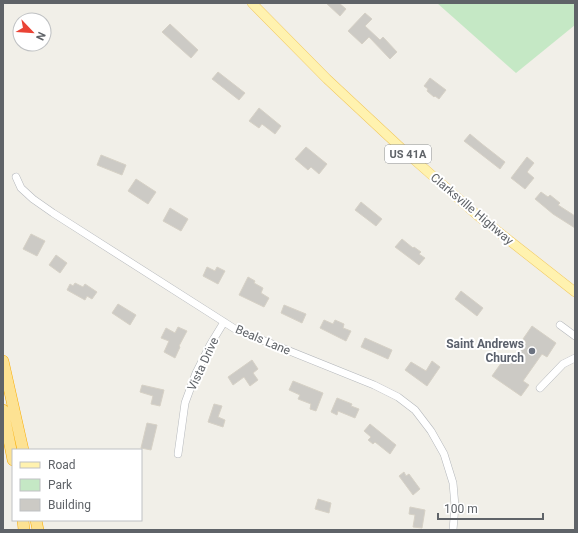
<svg xmlns="http://www.w3.org/2000/svg" width="578" height="533" font-family="Roboto,sans-serif">
  <rect width="100%" height="100%" fill="#f1efe8"/>
  <path fill="#c5e8c5" d="M437,3H575V25L516,73Z"/>
  <path fill="#cccac5" stroke="#d6d1c6" d="M326,3H339L346,9L340,16Z
    M365,13L372,19L365,26L380,40L383,37L397,52L390,59L369,37L362,44L348,31Z
    M170,24L198,50L191,58L162,32Z
    M218,72L245,93L239,100L212,79Z
    M430,78L446,90L439,99L435,96L434,97L427,91L428,89L424,86Z
    M259,108L281,126L275,134L262,124L259,128L249,121Z
    M470,134L482,144L505,162L500,169L464,141Z
    M306,147L327,164L319,174L311,167L308,170L295,159Z
    M101,155L126,165L122,175L97,165Z
    M527,157L534,163L527,172L534,178L525,189L511,178Z
    M136,179L156,192L148,204L128,191Z
    M541,192L548,197L550,195L560,203L558,205L575,216V228L553,214L535,199Z
    M361,202L382,219L376,226L355,210Z
    M170,208L188,219L181,231L163,221Z
    M31,234L45,241L37,256L23,249Z
    M402,239L413,248L414,247L421,252L419,254L425,258L419,265L395,247Z
    M56,255L67,263L60,273L49,265Z
    M207,267L215,271L217,267L225,271L218,284L203,276Z
    M248,277L255,281L254,283L263,288L261,293L269,298L264,307L239,295Z
    M75,283L83,287L85,284L97,292L92,299L87,296L85,300L67,290L70,284L73,286Z
    M461,291L483,308L477,316L455,299Z
    M118,304L136,315L130,325L112,313Z
    M284,305L306,314L302,323L281,313Z
    M324,320L333,324L335,320L344,324L343,328L351,331L346,341L320,328Z
    M532,326L556,343L547,357L542,354L523,381L529,385L521,396L492,376L504,359L511,363L526,342L523,339Z
    M178,327L187,331L179,346L180,347L175,358L164,352L169,341L161,338L166,328L175,333Z
    M365,338L392,350L388,359L361,347Z
    M252,360L258,369L253,373L258,380L250,386L244,377L233,385L228,377Z
    M432,361L440,367L427,386L405,370L411,362L426,371Z
    M293,381L323,393L316,411L310,409L311,404L298,399L300,395L289,390Z
    M142,385L164,390L160,406L151,404L153,396L140,392Z
    M337,398L352,404L351,406L359,409L355,418L338,411L337,415L331,412Z
    M214,404L222,406L218,417L225,420L223,427L208,422Z
    M147,423L157,425L151,450L141,448Z
    M370,424L396,445L390,454L375,442L373,444L368,440L371,437L364,431Z
    M404,472L406,476L409,474L420,489L413,495L399,476Z
    M318,499L331,503L329,513L315,509Z
    M410,507L425,510L422,528L413,527L415,515L409,514Z"/>
  <g fill="none" stroke-linecap="round" stroke-linejoin="round">
    <g stroke="#b5b8bc" stroke-width="8">
      <path id="minor" d="M16,177L21,188L33,199L53,213L235,329L374,385L398,397L415,410L431,431L444,454L453,483L455,506L453,530
        M560,325L575,336
        M540,388L563,364L575,358
        M178,454L185,403L196,373L210,345L224,322"/>
    </g>
    <g stroke="#f2c960" stroke-width="10">
      <path id="major" d="M252,3L327,79L401,148L477,215L575,292"/>
    </g>
    <g stroke="#f9ab00" stroke-width="12">
      <path id="highway" d="M3,361L23,450
        M3,410L13,460
        M23,520L24,530
        M36,520L38,530"/>
    </g>
    <use href="#minor" stroke="#fff" stroke-width="7"/>
    <use href="#major" stroke="#fff2af" stroke-width="9"/>
    <use href="#highway" stroke="#fde293" stroke-width="11"/>
  </g>
  <circle fill="#6b7280" stroke="#fff" stroke-width="1.5" cx="532" cy="351" r="4"/>
  <g text-anchor="middle" stroke-width="4" stroke-linejoin="round" paint-order="stroke">
    <rect fill="#fff" stroke="#8f9295" stroke-width="1" x="385" y="145" width="46" height="18" rx="3"/>
    <g font-size="11" font-weight="bold" fill="#5f6368">
      <text x="408" y="158">US 41A</text>
    </g>
    <g font-size="12" fill="#5f6368" stroke="#fff">
      <text transform="translate(472 209) rotate(40)" y="4">Clarksville Highway</text>
      <text transform="translate(263 340) rotate(23)" y="4">Beals Lane</text>
      <text transform="translate(203 364) rotate(-65)" y="4">Vista Drive</text>
    </g>
    <g font-size="12" font-weight="bold" fill="#5b616d" stroke="#fff" text-anchor="end">
      <text x="524" y="348">Saint Andrews<tspan x="524" dy="14">Church</tspan></text>
    </g>
  </g>
  <rect width="578" height="533" fill="none" stroke="#5f6368" stroke-width="8"/>
  <rect x="12" y="449" width="130" height="72" fill="#ffffff" stroke="#bfc1c3"/>
  <rect x="20" y="462" width="20" height="6" fill="#fff2af" stroke="#bfc1c3"/>
  <text x="48" y="469" font-size="12" fill="#5f6368">Road</text>
  <rect x="20" y="479" width="20" height="12" fill="#c5e8c5" stroke="#bfc1c3"/>
  <text x="48" y="489" font-size="12" fill="#5f6368">Park</text>
  <rect x="20" y="499" width="20" height="12" fill="#cccac5" stroke="#bfc1c3"/>
  <text x="48" y="509" font-size="12" fill="#5f6368">Building</text>
  <g transform="translate(32 32) rotate(115)"><circle r="19" fill="#ffffff" stroke="#bfc1c3"/>
  <path d="M0-3L7 15L0 10L-7 15Z" fill="#ea4335"/>
  <text y="-6" font-size="11" font-weight="bold" text-anchor="middle" fill="#5f6368">N</text>
  </g>
  <path d="M438 513v6h105v-6" fill="none" stroke="#5f6368" stroke-width="2"/>
  <text x="444" y="513" font-size="12" fill="#5f6368" stroke="#ffffff" stroke-width="3" paint-order="stroke">100 m</text>
</svg>
